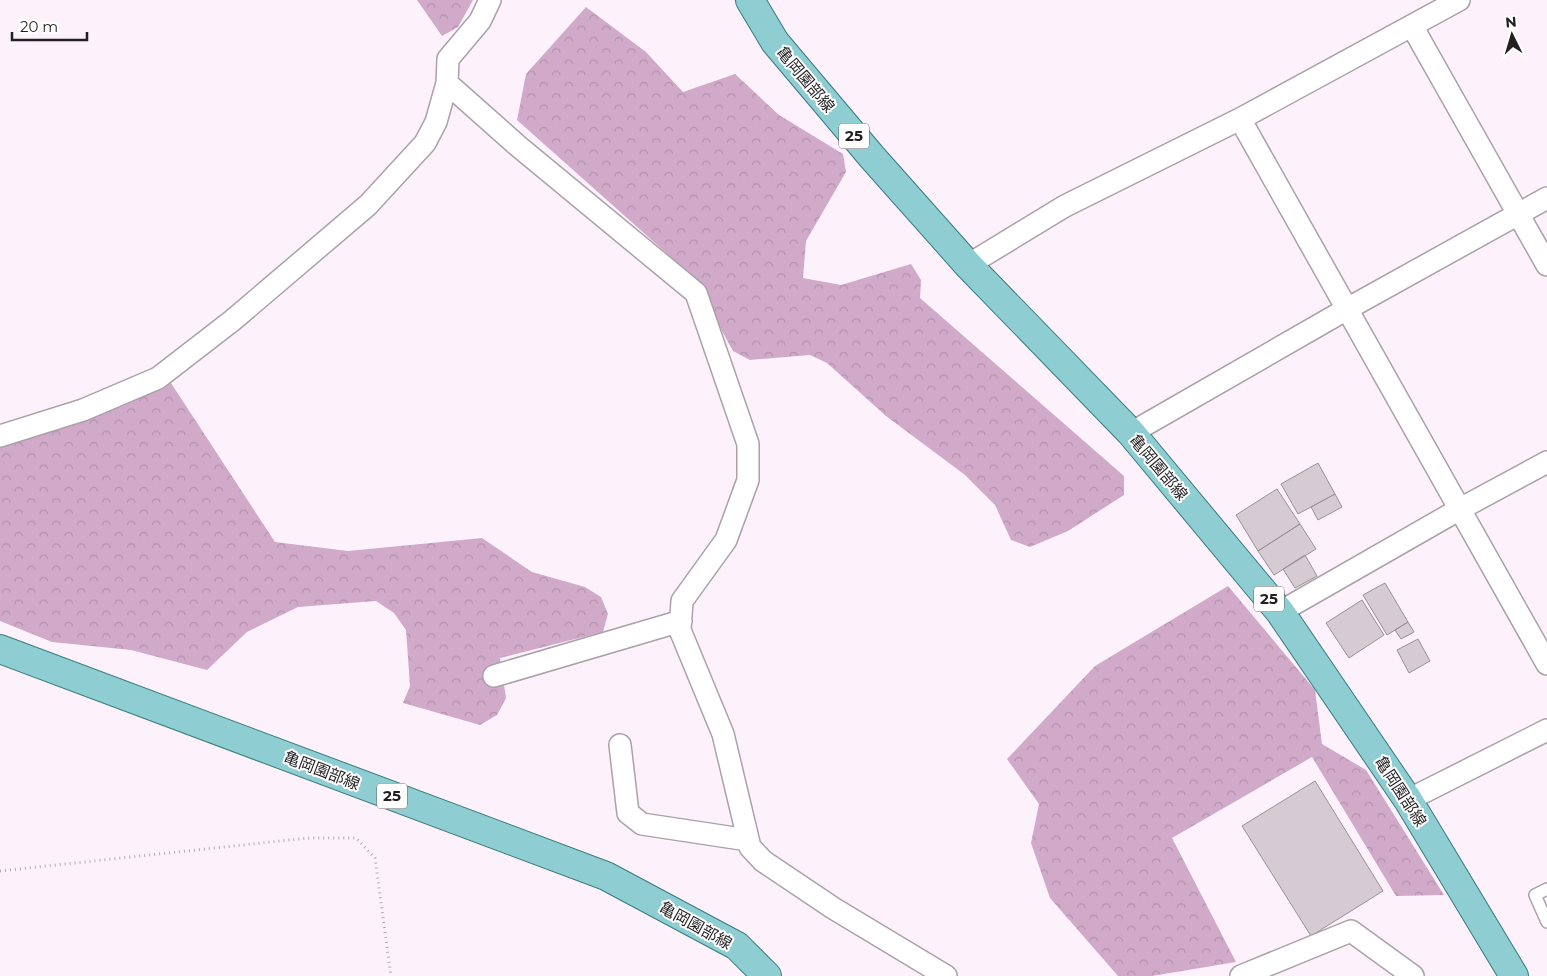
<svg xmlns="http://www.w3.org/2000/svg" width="1547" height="976" font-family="Montserrat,'Noto Sans JP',sans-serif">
  <defs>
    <pattern id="forest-crowns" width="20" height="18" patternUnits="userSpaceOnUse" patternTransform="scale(1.25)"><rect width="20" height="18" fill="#d1aaca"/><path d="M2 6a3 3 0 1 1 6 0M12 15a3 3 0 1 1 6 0" fill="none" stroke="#b392ad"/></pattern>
  </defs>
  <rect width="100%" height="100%" fill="#fdf2fb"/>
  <path fill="url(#forest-crowns)" d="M417,0H473L458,27L442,36Z
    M586,7L646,52L683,92L735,74L779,115L843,154L846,172L806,241L803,278L841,285L911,264L921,280L920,298L1124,476V495L1068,531L1030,547L1011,540L995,505L965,475L886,416L827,363L810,355L750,360L733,351L691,275L517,120L526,74Z
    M169,380L275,542L348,551L482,538L532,572L585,587L601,597L608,614L603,632L500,658L506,698L497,715L480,725L403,703L410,686L406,630L394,613L376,601L298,607L247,632L207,670L131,650L52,642L0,621V442Z
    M1228,586L1315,690L1322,744L1366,770L1444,895L1396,896L1312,757L1172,838L1236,962L1152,976H1118L1050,898L1031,843L1039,804L1007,759L1095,666Z"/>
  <path fill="#d6cbd3" stroke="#9a9098" d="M1318,463L1335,494L1298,514L1281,484Z
    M1277,489L1300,524L1258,551L1236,515Z
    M1335,494L1342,507L1318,520L1311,507Z
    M1300,524L1316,549L1274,575L1258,551Z
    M1305,555L1317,576L1295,588L1283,569Z
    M1385,583L1408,622L1387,635L1363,595Z
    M1362,600L1384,635L1349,658L1326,623Z
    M1408,622L1414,632L1401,639L1395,630Z
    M1418,639L1430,661L1409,673L1397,650Z
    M1315,781L1383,891L1311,936L1242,826Z"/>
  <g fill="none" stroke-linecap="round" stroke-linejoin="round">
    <g stroke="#aba1a9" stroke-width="14">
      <path id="lane" d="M1547,889L1535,895L1547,922"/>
    </g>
    <g stroke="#aba1a9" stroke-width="24">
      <path id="street" d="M1412,26L1547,265
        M447,83L518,146L696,293L748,444V480L726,540L682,601L680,630L723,734L750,847L763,861L833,908L946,976
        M1240,119L1547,664
        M968,265L1065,206L1240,119L1459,0
        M1131,433L1347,309L1547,198
        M0,436L83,410L158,378L233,320L368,205L425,143L436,122L447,83L448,59L480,21L490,0
        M1280,612L1460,509L1547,462
        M494,676L681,621
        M620,745L628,813L642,824L748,840
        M1408,800L1547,730
        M1241,976L1351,931L1413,976"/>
    </g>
    <g stroke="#377b80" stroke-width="30">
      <path id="primary" d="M750,0L775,42L872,157L968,265L1131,433L1280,612L1408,800L1514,976
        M0,649L606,876L737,946L767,976"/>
    </g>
    <path stroke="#b5acb3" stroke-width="3" stroke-dasharray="1 4" stroke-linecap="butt" d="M0,871L308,838H356L375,858L391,976"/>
    <use href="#lane" stroke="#fff" stroke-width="11"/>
    <use href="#street" stroke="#fff" stroke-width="21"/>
    <use href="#primary" stroke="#8ecdd1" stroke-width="28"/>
  </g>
  <g text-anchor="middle" stroke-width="4" stroke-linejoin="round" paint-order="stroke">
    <g fill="#fff" stroke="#656264" stroke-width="1">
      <rect x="839" y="123.5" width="30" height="25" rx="4"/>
      <rect x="1254" y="586.5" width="30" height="25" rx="4"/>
      <rect x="377" y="783.5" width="30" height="25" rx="4"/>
    </g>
    <g font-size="15" font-weight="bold" fill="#231f22">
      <text x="854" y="141">25</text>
      <text x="1269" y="604">25</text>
      <text x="392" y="801">25</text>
    </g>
    <g font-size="16" fill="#231f22" stroke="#fff">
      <text transform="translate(806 79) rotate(50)" y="6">亀岡園部線</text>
      <text transform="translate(1159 467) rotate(50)" y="6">亀岡園部線</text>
      <text transform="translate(322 770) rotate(21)" y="6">亀岡園部線</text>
      <text transform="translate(1401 791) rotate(57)" y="6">亀岡園部線</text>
      <text transform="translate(696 925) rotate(29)" y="6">亀岡園部線</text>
    </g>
  </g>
  <g transform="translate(1512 35) rotate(355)" stroke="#ffffff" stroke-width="4" paint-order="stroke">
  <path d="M0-4L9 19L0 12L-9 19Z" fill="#231f22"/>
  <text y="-8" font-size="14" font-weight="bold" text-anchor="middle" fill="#231f22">N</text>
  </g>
  <path d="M12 32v8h75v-8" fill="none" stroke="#231f22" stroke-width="2.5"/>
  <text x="20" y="32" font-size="15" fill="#231f22" stroke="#ffffff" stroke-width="4" paint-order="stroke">20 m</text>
</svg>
